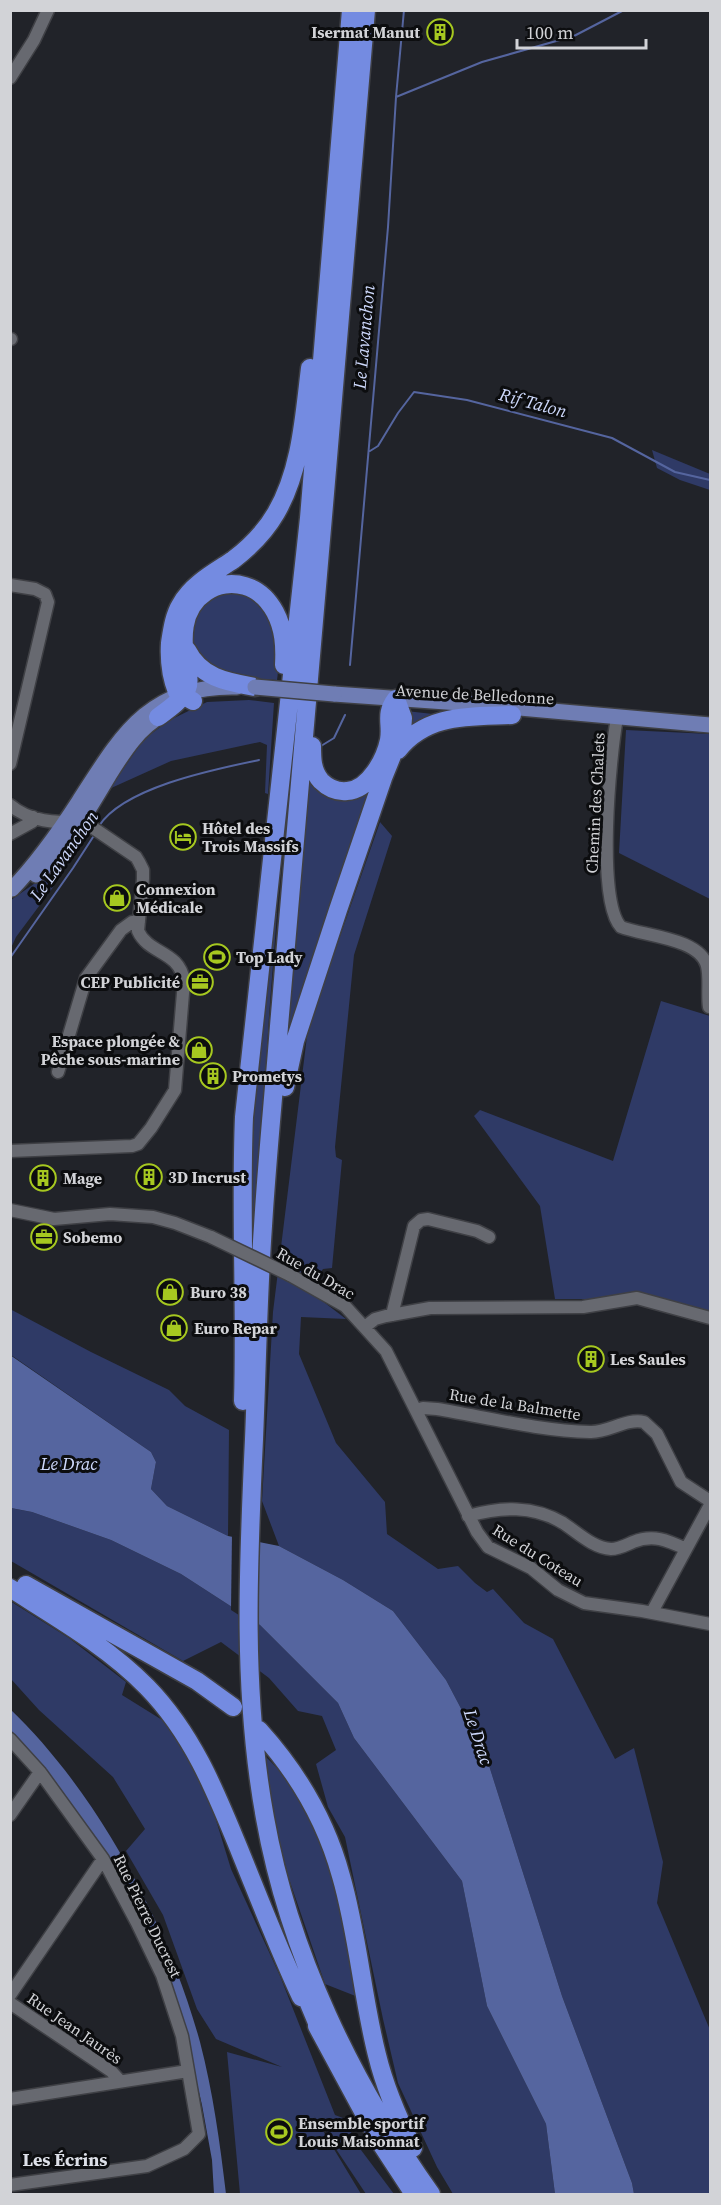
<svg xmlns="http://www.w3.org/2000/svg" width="721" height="2205" font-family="'Source Serif 4',serif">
  <rect width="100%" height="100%" fill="#212329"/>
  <path fill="#2f3a66" d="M652,450L710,474V490L680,480L657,468Z
    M241,590C275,602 282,648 277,680L233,677L212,672L193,646L191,622L204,601L220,592Z
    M249,700L274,703L268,794L265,793L267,745L260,742L171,761L109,789L144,739L170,720L207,702Z
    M406,711L433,714L434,715L412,729Z
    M626,730L710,734V899L619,853Z
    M309,773C343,812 340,804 379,775L286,1041Z
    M380,822L392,836L354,955L335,1147L336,1157L342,1160L332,1268L323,1269L308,1290L346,1319L301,1317L299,1354L336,1443L385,1502L387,1534L438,1569L458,1566L475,1583L487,1592L493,1589L524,1623L553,1639L615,1759L634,1748L663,1862L657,1903L710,2030V2194H634L632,2183L562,1996L486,1756L446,1680L393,1611L343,1580L279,1546L262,1501L273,1312L308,1028Z
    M41,879L54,886L16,937L11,948V900Z
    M273,913H277L269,1016L255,1252L249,1249L248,1159Z
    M661,1001L710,1016V1313L656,1297L631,1292L609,1299H555L540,1206L474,1116L480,1110L613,1161Z
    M10,1309L91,1352L169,1390L185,1406L229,1430L228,1536L167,1506L151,1489L156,1462L151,1452L11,1355Z
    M10,1508L32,1512L111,1540L181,1574L260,1625L338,1703L354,1738L462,1881L487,2006L546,2124L555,2194H453L437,2167L398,2083L383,2019L345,1837L328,1807L316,1764L336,1750L322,1716L298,1711L269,1678L221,1642L183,1661L11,1561Z
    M10,1601L69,1638L126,1682L122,1695L167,1723L208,1794L231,1869L280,1976L335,2115L343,2118L361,2150L394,2194H366L326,2134L333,2119L324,2130L314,2116L361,2194H240L227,2052L282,2067L216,2039L197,2009L163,1915L126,1851L145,1829L113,1777L39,1710L11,1679Z
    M265,1756L287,1778L334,1866L345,1933L358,1997L325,1984L288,1876L270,1802Z"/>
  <path fill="#55659f" d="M10,1355L151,1452L156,1462L151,1489L167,1506L228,1536L279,1546L343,1580L393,1611L446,1680L486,1756L562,1996L632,2183L634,2194H555L546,2124L487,2006L462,1881L354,1738L338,1703L260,1625L181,1574L111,1540L32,1512L11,1508Z
    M10,1709C98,1793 168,1925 200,2042C213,2092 220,2143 226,2194H214L212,2160L202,2105L186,2037L103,1853L67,1798L11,1730Z"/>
  <path fill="#212329" d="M232,1534L256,1539V1626L231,1610Z"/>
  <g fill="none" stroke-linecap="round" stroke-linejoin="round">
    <path stroke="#55659f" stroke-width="2" d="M396,97L482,62L574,36L624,10
      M370,451L378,446L398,413L414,392L467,400L612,438L675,472L710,480
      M350,665L388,227L396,97L404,10
      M321,746L334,738L345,715
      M99,826C124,787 216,769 259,760
      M10,958L73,868L95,834"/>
    <g stroke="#3f4045" stroke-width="15">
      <path id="minor" d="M10,78L34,40L48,10
        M10,339H11
        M10,585L35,589L45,594L48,602L10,764
        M617,718C610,756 596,901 621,927C644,936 700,938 707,966C710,979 707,994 709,1007
        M10,805C29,821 57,825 80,819L136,857L139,862L143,870V879L138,931C149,955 179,950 184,981L175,1090L151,1128L138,1144L132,1146L10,1151
        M10,834L32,822L33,817
        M58,1072L86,978L121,930L132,922H139
        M10,1210L54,1219L110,1214L153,1217L175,1223L211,1237
        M290,1275L345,1306L386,1351L477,1532L488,1547L531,1568L558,1590L584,1603L642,1611L710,1624
        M392,1315L414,1226L421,1220L428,1219L477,1231L489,1237
        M366,1326L375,1319L386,1316L430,1308L583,1307L637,1298L710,1318
        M416,1410L423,1408L437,1409C485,1417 541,1431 590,1432C608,1433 626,1418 644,1422L657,1434L681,1482L710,1501
        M468,1516C501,1507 533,1505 563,1523C577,1532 593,1548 611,1549C619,1549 626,1545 633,1542C653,1534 667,1540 686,1549
        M652,1612L710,1505
        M10,1739L40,1772L103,1859L137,1923L162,1975L182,2036L199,2134L184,2149L147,2166L10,2185
        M10,1815L40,1772
        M10,1995L103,1859
        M10,2003L111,2071L120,2081
        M10,2099L188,2071"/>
    </g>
    <g stroke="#3f4045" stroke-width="18">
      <path id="major" d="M334,694L474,704L710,725
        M36,875C66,850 88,810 108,777C123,753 138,728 164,714
        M12,889C38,862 59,832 79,801C122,734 149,685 237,687"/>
    </g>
    <g stroke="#3f4045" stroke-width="21">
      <path id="highway" d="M366,10C338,349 308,687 279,1026C274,1092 267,1159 263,1226C258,1297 257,1368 254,1439C248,1566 242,1693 265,1818C289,1953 352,2083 431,2194
        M187,650C201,678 227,682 255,687
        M193,701L177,692C171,677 169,659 170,643C172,630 174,615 181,604C192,584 215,572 233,560C250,547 265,532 276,513C301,470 304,417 310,368
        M158,717C169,709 181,701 187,689C190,682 188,674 186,666C182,640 180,609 206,592C217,584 232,582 245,586C259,590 268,599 275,612C284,629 285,646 284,665
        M312,746C312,758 312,771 321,781C328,788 337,792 347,791C369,790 385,759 389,740C392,723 384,715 396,699
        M398,750C427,713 470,717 512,715
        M285,1087L295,1041L338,910L383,778L402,731L403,718L396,699
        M243,1401C246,1307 240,1212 244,1117L309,518L351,10
        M26,1585L197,1681L233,1707
        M10,1588C57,1618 108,1647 147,1687C192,1733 215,1790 239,1849C259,1898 278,1948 301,1997
        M259,1730C297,1772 326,1821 341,1876C358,1934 362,1996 377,2055C385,2088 398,2118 413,2148
        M300,1982L323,2037
        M317,2026L378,2139L414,2194"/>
    </g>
    <use href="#minor" stroke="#676970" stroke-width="12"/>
    <use href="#major" stroke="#6f7db4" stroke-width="15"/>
    <use href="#highway" stroke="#748be1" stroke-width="18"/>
    <g stroke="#3f4045" stroke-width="15" stroke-linecap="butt">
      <path id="minor-bridge" d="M211,1237L290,1275"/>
    </g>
    <g stroke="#3f4045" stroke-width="18" stroke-linecap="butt">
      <path id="major-bridge" d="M255,687L334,694"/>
    </g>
    <use href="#minor-bridge" stroke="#676970" stroke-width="12"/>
    <use href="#major-bridge" stroke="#6f7db4" stroke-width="15"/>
  </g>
  <defs>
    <g id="building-ring" transform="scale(1.35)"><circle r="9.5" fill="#0c0d0f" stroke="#a6c820" stroke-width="1.5"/><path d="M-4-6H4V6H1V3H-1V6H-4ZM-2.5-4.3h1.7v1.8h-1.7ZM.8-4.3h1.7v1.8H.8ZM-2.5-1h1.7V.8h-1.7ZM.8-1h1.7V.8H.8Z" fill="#a6c820"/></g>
    <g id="hotel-ring" transform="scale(1.35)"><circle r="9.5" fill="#0c0d0f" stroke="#a6c820" stroke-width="1.5"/><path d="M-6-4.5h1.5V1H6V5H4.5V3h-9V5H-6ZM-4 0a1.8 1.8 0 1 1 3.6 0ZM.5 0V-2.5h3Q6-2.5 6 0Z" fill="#a6c820"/></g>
    <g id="shop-ring" transform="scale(1.35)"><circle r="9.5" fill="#0c0d0f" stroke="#a6c820" stroke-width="1.5"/><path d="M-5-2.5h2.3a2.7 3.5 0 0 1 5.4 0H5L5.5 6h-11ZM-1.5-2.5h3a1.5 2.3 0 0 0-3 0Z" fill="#a6c820"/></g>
    <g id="stadium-ring" transform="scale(1.35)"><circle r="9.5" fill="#0c0d0f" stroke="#a6c820" stroke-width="1.5"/><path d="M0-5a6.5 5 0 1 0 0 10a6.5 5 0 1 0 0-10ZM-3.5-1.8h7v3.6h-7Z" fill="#a6c820"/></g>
    <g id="office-ring" transform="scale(1.35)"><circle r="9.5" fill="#0c0d0f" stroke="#a6c820" stroke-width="1.5"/><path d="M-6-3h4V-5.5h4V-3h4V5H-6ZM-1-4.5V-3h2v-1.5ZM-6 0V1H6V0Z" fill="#a6c820"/></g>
  </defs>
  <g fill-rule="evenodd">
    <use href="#building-ring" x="440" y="32"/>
    <use href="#hotel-ring" x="183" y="837"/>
    <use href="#shop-ring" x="117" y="898"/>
    <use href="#stadium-ring" x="217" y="957"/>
    <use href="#office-ring" x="200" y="982"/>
    <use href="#shop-ring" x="199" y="1050"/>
    <use href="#building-ring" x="213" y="1076"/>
    <use href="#building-ring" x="149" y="1177"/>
    <use href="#building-ring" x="43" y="1178"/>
    <use href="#office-ring" x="44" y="1237"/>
    <use href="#shop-ring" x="170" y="1292"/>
    <use href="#shop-ring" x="174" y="1328"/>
    <use href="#building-ring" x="591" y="1359"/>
    <use href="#stadium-ring" x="279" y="2132"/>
  </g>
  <g text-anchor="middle" stroke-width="6" stroke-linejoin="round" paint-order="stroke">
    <g font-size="16" font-weight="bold" fill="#d2d3d7" stroke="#0c0d0f" text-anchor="start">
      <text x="420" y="38" text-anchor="end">Isermat Manut</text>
      <text x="202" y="834">Hôtel des<tspan x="202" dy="18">Trois Massifs</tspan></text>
      <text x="136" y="895">Connexion<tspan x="136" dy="18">Médicale</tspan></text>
      <text x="236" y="963">Top Lady</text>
      <text x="180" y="988" text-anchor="end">CEP Publicité</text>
      <text x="180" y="1047" text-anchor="end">Espace plongée &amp;<tspan x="180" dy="18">Pêche sous-marine</tspan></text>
      <text x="232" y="1082">Prometys</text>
      <text x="168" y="1183">3D Incrust</text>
      <text x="63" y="1184">Mage</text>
      <text x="63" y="1243">Sobemo</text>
      <text x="190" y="1298">Buro 38</text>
      <text x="194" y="1334">Euro Repar</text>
      <text x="610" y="1365">Les Saules</text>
      <text x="298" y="2129">Ensemble sportif<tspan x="298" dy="18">Louis Maisonnat</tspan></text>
    </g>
    <g font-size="16" fill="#d2d3d7" stroke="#0c0d0f">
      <text transform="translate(475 694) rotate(3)" y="6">Avenue de Belledonne</text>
      <text transform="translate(595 803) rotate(-87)" y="6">Chemin des Chalets</text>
      <text transform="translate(316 1273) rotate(30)" y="6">Rue du Drac</text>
      <text transform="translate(515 1404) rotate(9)" y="6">Rue de la Balmette</text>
      <text transform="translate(538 1555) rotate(32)" y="6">Rue du Coteau</text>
      <text transform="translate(148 1916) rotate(64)" y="6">Rue Pierre Ducrest</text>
      <text transform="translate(75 2028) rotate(35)" y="6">Rue Jean Jaurès</text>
    </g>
    <g font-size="18" font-style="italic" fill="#ced9fc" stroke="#0c0d0f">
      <text transform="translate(364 337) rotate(-85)" y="6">Le Lavanchon</text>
      <text transform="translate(533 403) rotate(15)" y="6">Rif Talon</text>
      <text transform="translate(64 856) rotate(-55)" y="6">Le Lavanchon</text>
      <text x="69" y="1470">Le Drac</text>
      <text transform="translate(478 1737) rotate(72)" y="6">Le Drac</text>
    </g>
    <g font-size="18" font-weight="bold" fill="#dde0e8" stroke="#0c0d0f">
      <text x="65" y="2166">Les Écrins</text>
    </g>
  </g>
  <rect width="721" height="2205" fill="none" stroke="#d2d3d7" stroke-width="24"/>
  <path d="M517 39v9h129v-9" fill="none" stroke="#d2d3d7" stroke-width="3"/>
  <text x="526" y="39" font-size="18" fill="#d2d3d7" stroke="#0c0d0f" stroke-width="4.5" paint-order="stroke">100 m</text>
</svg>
